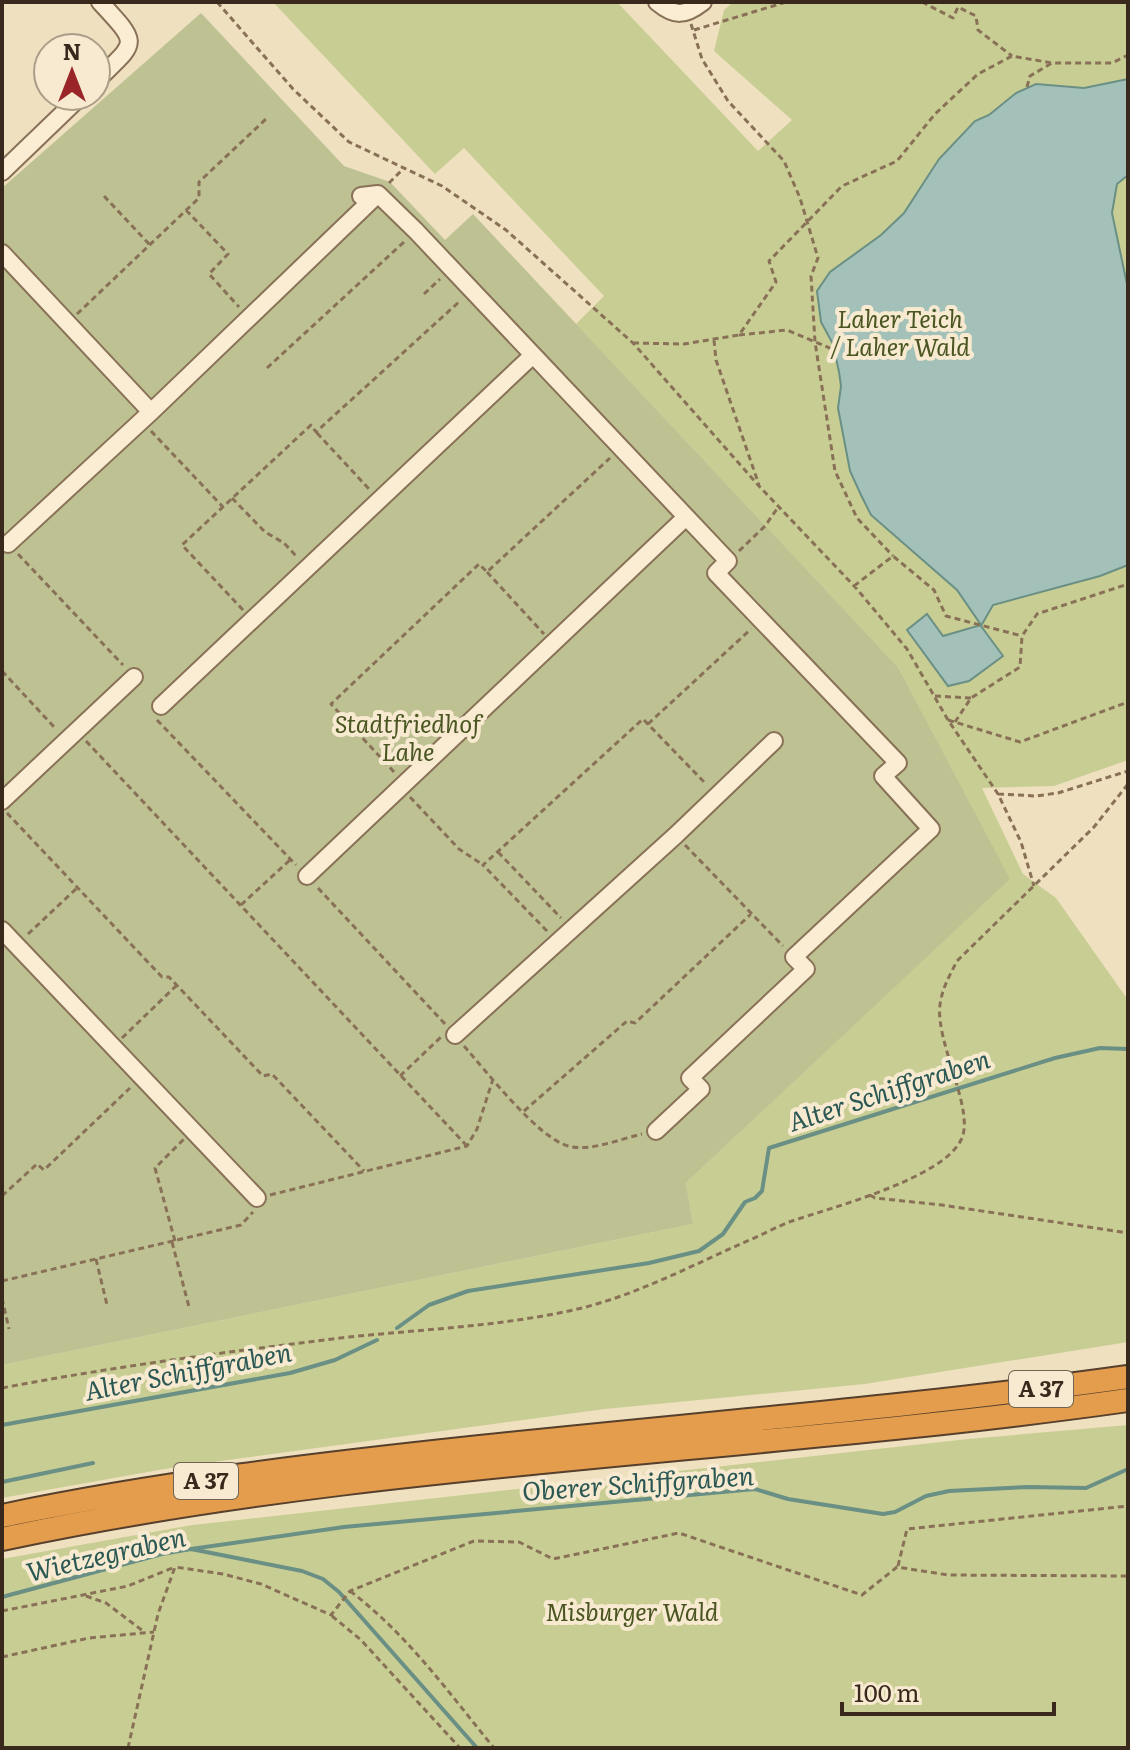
<svg xmlns="http://www.w3.org/2000/svg" width="1130" height="1750" font-family="Literata,serif">
  <rect width="100%" height="100%" fill="#efe0c0"/>
  <path fill="#c8ce93" d="M273,2H617L758,151L792,120L714,51L724,10L733,2H1128V760L1054,786L982,788L1023,874L1056,898L1128,1000V1342L865,1384L605,1409L176,1467L2,1498V1365L693,1224L686,1183L1009,879L898,667L576,324L604,296L464,148L435,174Z
    M1128,1425V1748H2V1559L192,1525L968,1439Z"/>
  <path fill="#bec293" d="M201,13L344,166L390,182L445,240L473,214L898,667L1010,879L686,1183L693,1224L2,1365V188Z"/>
  <path fill="#a3c1b8" stroke="#6a8f85" stroke-width="2" d="M1128,79V175L1117,184L1112,213L1128,289V565L1100,576L993,605L981,626L1003,656L969,681L948,686L907,630L927,614L943,636L981,625L957,590L871,515L861,495L850,471L838,408L841,386L839,372L833,344L821,322L817,291L830,272L881,235L904,213L939,159L975,121L989,115L1016,93L1036,84L1084,88Z"/>
  <g fill="none" stroke-linecap="round" stroke-linejoin="round">
    <path stroke="#6a8f85" stroke-width="4" d="M397,1328L429,1305L468,1291L649,1263L699,1251L723,1234L745,1202L755,1198L762,1191L769,1148L1055,1058L1100,1048L1128,1049
      M2,1425L290,1373L335,1360L377,1340
      M2,1482L93,1463
      M191,1549L344,1527L755,1489L788,1499L883,1514L895,1512L926,1496L949,1491L1028,1487L1086,1488L1128,1469
      M2,1597L162,1554L191,1549L302,1571L323,1579L339,1592L477,1748"/>
    <g stroke="#897157" stroke-width="20">
      <path id="minor" d="M657,2C675,17 685,16 703,2
        M96,81C137,41 141,46 100,2
        M2,172L81,96
        M361,196L378,194L416,231L728,561L716,573L898,763L883,776L931,829L794,957L806,969L690,1078L701,1089L656,1131
        M2,253L151,412
        M8,544L151,412L378,194
        M161,706L533,355
        M2,801L134,677
        M307,876L686,517
        M2,930L257,1198
        M455,1035L676,835L774,741"/>
    </g>
    <g stroke="#563f2c" stroke-width="26">
      <path id="highway" d="M2,1516C159,1483 320,1464 480,1447C696,1424 913,1407 1128,1377
        M2,1539C372,1460 754,1453 1128,1400"/>
    </g>
    <path stroke="#897157" stroke-width="3" stroke-dasharray="6 4" stroke-linecap="butt" d="M217,2L293,89L349,142L442,186L506,230L633,343L759,486L856,588L907,649L948,720L998,794L1021,842L1034,886
      M922,2L953,18L958,7L976,16L978,30L1012,56
      M691,24L702,59L728,101L784,161L800,198L818,258L811,276L815,342L835,471L857,518L893,556
      M694,30L786,2
      M1027,87L1030,76L1052,63
      M389,183L403,169
      M104,196L150,245
      M186,210L228,254L209,274L239,307
      M424,294L440,279
      M77,314L199,198V182L267,118
      M739,335L787,330L832,349
      M714,340L716,360L759,485
      M633,343L684,344L739,335L776,282L769,261L842,186L897,161L935,114L978,74L1012,56L1052,63H1112L1128,55
      M267,368L404,242
      M151,431L223,507
      M317,433L369,489
      M232,498L265,532L284,543L297,557
      M739,551L765,526L779,506
      M18,554L123,665
      M487,572L544,634
      M854,586L893,556L934,590L946,616L1022,636
      M243,610L182,545L311,425L316,432L460,301
      M2,671L56,729
      M935,696L971,698
      M157,720L296,865
      M948,720L1020,742L1128,702
      M955,722L971,698L1020,667L1022,636L1037,614L1128,584
      M648,724L751,629
      M86,741L467,1146
      M394,772L331,704L479,564L487,572L610,458
      M998,794L1036,796L1058,793L1128,771
      M410,797L459,849L483,865
      M7,813L162,977H169L263,1076L272,1074L364,1171
      M685,845L783,946
      M498,852L561,918
      M318,888L446,1025
      M241,905L291,859
      M547,931L483,865L643,719L706,784
      M28,934L77,888
      M122,1038L177,985
      M464,1046C486,1071 538,1138 568,1146C590,1152 620,1139 642,1134
      M400,1076L441,1037
      M524,1111L627,1021L635,1023L751,914
      M270,1195L467,1146L477,1129L493,1079
      M870,1195L875,1198L942,1205L1128,1233
      M2,1196L37,1164L44,1170L130,1088
      M175,1241L155,1168L184,1139
      M172,1242L189,1307
      M96,1259L107,1305
      M2,1281L241,1225L253,1212
      M2,1298L9,1329
      M2,1388C117,1366 233,1351 349,1337C427,1329 506,1326 582,1308C638,1294 693,1265 745,1242C760,1236 774,1228 789,1222C830,1208 942,1179 961,1140C976,1112 935,1042 940,1005C942,988 950,975 957,961L1094,827L1128,784
      M898,1566L907,1529L1128,1506
      M350,1591C407,1634 449,1693 494,1748
      M86,1596L106,1603L143,1631
      M2,1611L128,1586L175,1567
      M332,1616L361,1640L460,1748
      M2,1657L89,1638L154,1632
      M128,1748L158,1614L175,1567L223,1574L261,1584L331,1615L350,1591L474,1541L519,1542L553,1559L679,1533L862,1595L897,1567L948,1575L1128,1576"/>
    <use href="#minor" stroke="#faedd3" stroke-width="16"/>
    <use href="#highway" stroke="#e39d4c" stroke-width="22"/>
  </g>
  <g text-anchor="middle" stroke-width="8" stroke-linejoin="round" paint-order="stroke">
    <g fill="#f7ead0" stroke="#716352" stroke-width="2">
      <rect x="1009" y="1371" width="64" height="36" rx="6"/>
      <rect x="174" y="1463" width="64" height="36" rx="6"/>
    </g>
    <g font-size="22" font-weight="bold" fill="#38291c">
      <text x="1041" y="1397">A 37</text>
      <text x="206" y="1489">A 37</text>
    </g>
    <g font-size="24" font-style="italic" fill="#4a5522" stroke="#f7ead0">
      <text x="900" y="328">Laher Teich<tspan x="900" dy="28">/ Laher Wald</tspan></text>
      <text x="408" y="733">Stadtfriedhof<tspan x="408" dy="28">Lahe</tspan></text>
      <text x="632" y="1621">Misburger Wald</text>
    </g>
    <g font-size="26" font-style="italic" fill="#2b5854" stroke="#f7ead0">
      <text transform="translate(889 1091) rotate(-18)" y="9">Alter Schiffgraben</text>
      <text transform="translate(188 1372) rotate(-11)" y="9">Alter Schiffgraben</text>
      <text transform="translate(638 1484) rotate(-4)" y="9">Oberer Schiffgraben</text>
      <text transform="translate(106 1555) rotate(-13)" y="9">Wietzegraben</text>
    </g>
  </g>
  <rect width="1130" height="1750" fill="none" stroke="#38291c" stroke-width="8"/>
  <g transform="translate(72 72)"><circle r="38" fill="#f7ead0" stroke="#ab9d88" stroke-width="2"/>
  <path d="M0-6L14 30L0 20L-14 30Z" fill="#9a2529"/>
  <text y="-12" font-size="22" font-weight="bold" text-anchor="middle" fill="#38291c">N</text>
  </g>
  <path d="M842 1702v12h212v-12" fill="none" stroke="#38291c" stroke-width="4"/>
  <text x="854" y="1702" font-size="24" fill="#38291c" stroke="#f7ead0" stroke-width="6" paint-order="stroke">100 m</text>
</svg>
